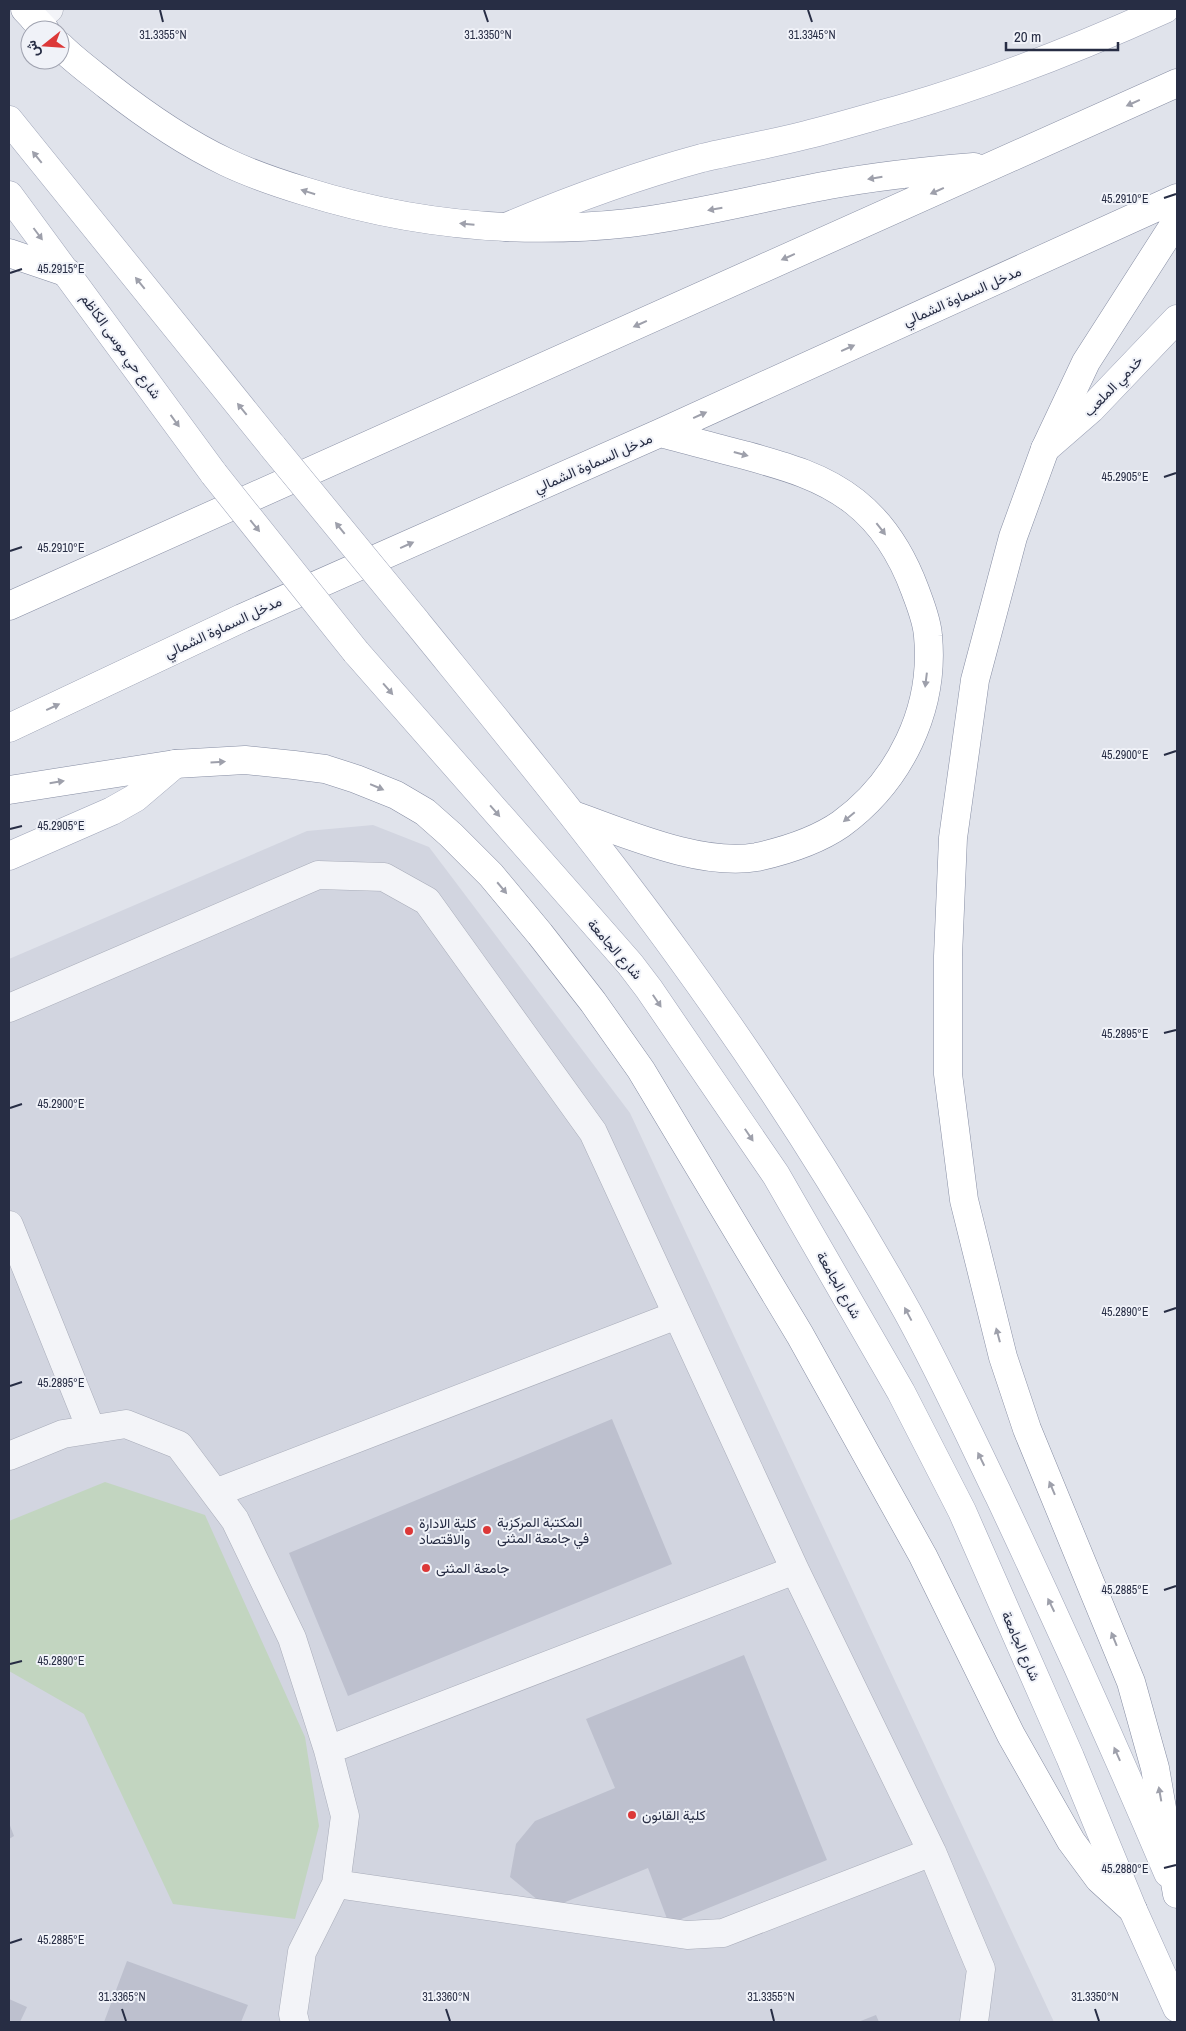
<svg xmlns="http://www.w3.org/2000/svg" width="1186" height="2031" font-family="'Archivo Narrow',Vazirmatn,sans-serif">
  <rect width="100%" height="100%" fill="#e0e3eb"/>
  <path fill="#d2d5e0" d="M373,825L429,847L630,1113L1054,2022H9V959L307,831Z"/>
  <path fill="#c2d5c0" d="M105,1482L205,1515L305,1737L319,1826L295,1919L173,1904L84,1714L9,1671V1521Z"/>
  <path fill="#bdc0ce" d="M612,1419L672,1564L348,1696L289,1553Z
    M744,1655L827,1860L669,1924L648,1868L563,1903L539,1901L510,1877L516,1844L535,1821L615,1788L586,1719Z
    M9,1823L14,1836L9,1839Z
    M127,1961L248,2005L241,2022H104Z
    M9,1999L27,2007L20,2022H9Z
    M876,2015L879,2022H858Z"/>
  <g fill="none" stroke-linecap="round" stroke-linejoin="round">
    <g stroke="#a8acb9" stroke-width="29">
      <path id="minor" d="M34,19L49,9
        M9,1008L318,875L384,877L427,901L593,1132L795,1570L932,1852L981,1969L974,2022
        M9,1225L91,1429
        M9,1456L63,1434L126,1424L179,1445L235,1520L292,1638L328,1750L345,1816L336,1884L302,1952L293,2014L295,2022
        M215,1493L677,1315
        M328,1750L795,1570
        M336,1884L687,1935L723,1933L932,1852"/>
    </g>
    <g stroke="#9ea4b8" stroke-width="29">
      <path id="major" d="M9,120L273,447
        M9,195L214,474
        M506,227C570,200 635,176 702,158C736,150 771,144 806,135C838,127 871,117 904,108C993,82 1081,47 1165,9
        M1045,449L1091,409L1177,319
        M415,620C505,731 596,841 680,957C762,1070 839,1189 907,1311C940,1371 969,1434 999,1496C1058,1621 1114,1746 1168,1873
        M356,652L630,964L649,989L776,1175L901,1392L962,1511L1070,1757L1133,1910L1177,2008
        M9,856L112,811L135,798L175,764"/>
    </g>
    <g stroke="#868da3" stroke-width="29">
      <path id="highway" d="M25,9L45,30
        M60,46C75,61 92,73 108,86C145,115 184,142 226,162C251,174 278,183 304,191C409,224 520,235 629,223C697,215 763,197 829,185C877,176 925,171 974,167
        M9,253L68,273
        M9,606L1177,83
        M9,728L242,618L660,433L1177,198
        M9,790L175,764L245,760L294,765L325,769L356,779L396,795L425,812L451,835L491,875L540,934L593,1002L641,1070L800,1335L923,1556L1011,1735L1071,1841L1099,1879L1133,1910
        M573,815C625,833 701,867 757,857C784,851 818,840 841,824C900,781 935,709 928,636C927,620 920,604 915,590C902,555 884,525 855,502C822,476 784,466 744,455C716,448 688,440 660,433
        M1177,1894L1155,1768L1131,1682L1027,1429L1003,1357L964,1200L948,1074V956L953,838L975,680L1013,537L1045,449L1086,362L1177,220"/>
    </g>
    <use href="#minor" stroke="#f3f4f8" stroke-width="28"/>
    <use href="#major" stroke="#fff" stroke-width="28"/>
    <use href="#highway" stroke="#fff" stroke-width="28"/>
    <g stroke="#9ea4b8" stroke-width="29" stroke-linecap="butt">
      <path id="major-bridge" d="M273,447L415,620
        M214,474L356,652"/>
    </g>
    <use href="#major-bridge" stroke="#fff" stroke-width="28"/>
  </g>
  <defs><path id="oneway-solid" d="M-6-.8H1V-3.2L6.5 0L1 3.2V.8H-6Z" transform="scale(1.25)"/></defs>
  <g fill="#9ea0ab">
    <use href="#oneway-solid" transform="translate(1133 103) rotate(156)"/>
    <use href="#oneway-solid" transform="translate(37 157) rotate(-129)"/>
    <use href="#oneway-solid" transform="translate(875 178) rotate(171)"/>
    <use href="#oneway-solid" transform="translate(937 191) rotate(156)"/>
    <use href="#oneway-solid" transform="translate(308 192) rotate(-163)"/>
    <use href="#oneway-solid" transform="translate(715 209) rotate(170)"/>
    <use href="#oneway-solid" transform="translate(467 224) rotate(-175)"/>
    <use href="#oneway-solid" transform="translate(38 234) rotate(53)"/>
    <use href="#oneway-solid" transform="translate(788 257) rotate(156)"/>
    <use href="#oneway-solid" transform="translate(140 283) rotate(-129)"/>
    <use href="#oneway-solid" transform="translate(640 324) rotate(156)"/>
    <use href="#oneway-solid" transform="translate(848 348) rotate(-24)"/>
    <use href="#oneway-solid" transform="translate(242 409) rotate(-129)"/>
    <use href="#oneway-solid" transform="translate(700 415) rotate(-24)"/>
    <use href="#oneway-solid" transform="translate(175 421) rotate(54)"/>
    <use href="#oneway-solid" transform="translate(741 454) rotate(15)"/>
    <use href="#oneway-solid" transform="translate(255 526) rotate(51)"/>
    <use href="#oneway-solid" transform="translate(340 528) rotate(-129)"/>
    <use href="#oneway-solid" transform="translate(881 529) rotate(52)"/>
    <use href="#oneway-solid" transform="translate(407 545) rotate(-24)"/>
    <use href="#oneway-solid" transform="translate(926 680) rotate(97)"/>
    <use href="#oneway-solid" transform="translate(388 689) rotate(49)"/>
    <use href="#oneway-solid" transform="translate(53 707) rotate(-25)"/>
    <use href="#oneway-solid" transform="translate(218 762) rotate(-3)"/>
    <use href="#oneway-solid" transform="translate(57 782) rotate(-9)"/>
    <use href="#oneway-solid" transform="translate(377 787) rotate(23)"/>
    <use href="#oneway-solid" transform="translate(495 811) rotate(49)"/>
    <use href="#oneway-solid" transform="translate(849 817) rotate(140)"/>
    <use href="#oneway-solid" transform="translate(502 888) rotate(50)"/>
    <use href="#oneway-solid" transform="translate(657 1001) rotate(56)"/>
    <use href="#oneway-solid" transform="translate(749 1135) rotate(56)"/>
    <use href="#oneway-solid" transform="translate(908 1314) rotate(-118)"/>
    <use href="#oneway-solid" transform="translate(998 1335) rotate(-105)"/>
    <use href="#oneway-solid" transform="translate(981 1459) rotate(-116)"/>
    <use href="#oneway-solid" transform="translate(1052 1488) rotate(-113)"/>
    <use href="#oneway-solid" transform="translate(1051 1605) rotate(-116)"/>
    <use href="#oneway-solid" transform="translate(1114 1639) rotate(-112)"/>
    <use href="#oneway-solid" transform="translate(1117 1754) rotate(-114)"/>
    <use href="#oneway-solid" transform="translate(1160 1794) rotate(-100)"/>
  </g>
  <path fill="none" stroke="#272d44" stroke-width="2" d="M160,10L163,22M484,10L488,22M808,10L812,22M1164,198L1176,194M10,273L22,269M1164,477L1176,473M10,551L22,547M1164,755L1176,751M10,829L22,826M1164,1033L1176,1030M10,1108L22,1104M1164,1312L1176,1308M10,1386L22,1382M1164,1590L1176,1586M10,1664L22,1661M1164,1868L1176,1865M10,1943L22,1939M122,2009L126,2021M446,2009L450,2021M771,2009L774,2021M1095,2009L1099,2021"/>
  <g fill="#dc3838" stroke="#f0f2f8" stroke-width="2">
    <circle cx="487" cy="1530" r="5"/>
    <circle cx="409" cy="1531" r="5"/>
    <circle cx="426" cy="1568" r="5"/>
    <circle cx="632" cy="1815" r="5"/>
  </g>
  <g text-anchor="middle" stroke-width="4" stroke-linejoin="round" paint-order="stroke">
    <g font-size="14" fill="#272d44" stroke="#f0f2f8">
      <text transform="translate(962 296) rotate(-24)" y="5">مدخل السماوة الشمالي</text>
      <text transform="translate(121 346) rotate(54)" y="5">شارع حي موسى الكاظم</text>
      <text transform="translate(1113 386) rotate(-46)" y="5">خدمي الملعب</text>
      <text transform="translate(593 463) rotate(-24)" y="5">مدخل السماوة الشمالي</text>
      <text transform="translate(223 627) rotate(-25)" y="5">مدخل السماوة الشمالي</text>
      <text transform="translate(615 949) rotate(49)" y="5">شارع الجامعة</text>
      <text transform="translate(839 1285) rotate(60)" y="5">شارع الجامعة</text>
      <text transform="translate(1021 1646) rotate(66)" y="5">شارع الجامعة</text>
    </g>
    <g font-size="14" fill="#272d44" stroke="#f0f2f8" text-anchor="start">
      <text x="497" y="1527">المكتبة المركزية<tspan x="497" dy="16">في جامعة المثنى</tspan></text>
      <text x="419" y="1528">كلية الادارة<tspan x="419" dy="16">والاقتصاد</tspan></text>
      <text x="436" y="1573">جامعة المثنى</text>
      <text x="642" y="1820">كلية القانون</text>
    </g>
  </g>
  <g font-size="12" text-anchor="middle" fill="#272d44" stroke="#f0f2f8" stroke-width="4" stroke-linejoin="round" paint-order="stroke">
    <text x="163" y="39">31.3355°N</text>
    <text x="488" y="39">31.3350°N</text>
    <text x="812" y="39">31.3345°N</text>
    <text x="1125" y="203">45.2910°E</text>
    <text x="61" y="273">45.2915°E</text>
    <text x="1125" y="481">45.2905°E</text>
    <text x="61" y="552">45.2910°E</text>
    <text x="1125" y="759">45.2900°E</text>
    <text x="61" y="830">45.2905°E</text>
    <text x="1125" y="1038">45.2895°E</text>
    <text x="61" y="1108">45.2900°E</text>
    <text x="1125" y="1316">45.2890°E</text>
    <text x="61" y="1387">45.2895°E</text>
    <text x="1125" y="1594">45.2885°E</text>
    <text x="61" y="1665">45.2890°E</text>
    <text x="1125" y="1873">45.2880°E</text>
    <text x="61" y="1944">45.2885°E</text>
    <text x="122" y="2001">31.3365°N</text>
    <text x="446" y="2001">31.3360°N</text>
    <text x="771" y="2001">31.3355°N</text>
    <text x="1095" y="2001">31.3350°N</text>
  </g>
  <rect width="1186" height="2031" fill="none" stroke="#272d44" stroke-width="20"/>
  <g transform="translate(45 45) rotate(253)"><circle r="24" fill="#f0f2f8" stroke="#a0a3b0"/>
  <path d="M0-4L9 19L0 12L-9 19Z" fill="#dc3838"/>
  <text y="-8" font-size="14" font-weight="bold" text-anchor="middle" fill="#272d44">ش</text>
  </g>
  <path d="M1006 42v8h112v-8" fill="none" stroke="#272d44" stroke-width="2.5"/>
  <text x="1014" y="42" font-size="15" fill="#272d44" stroke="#f0f2f8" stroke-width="4" paint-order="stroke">20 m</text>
</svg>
